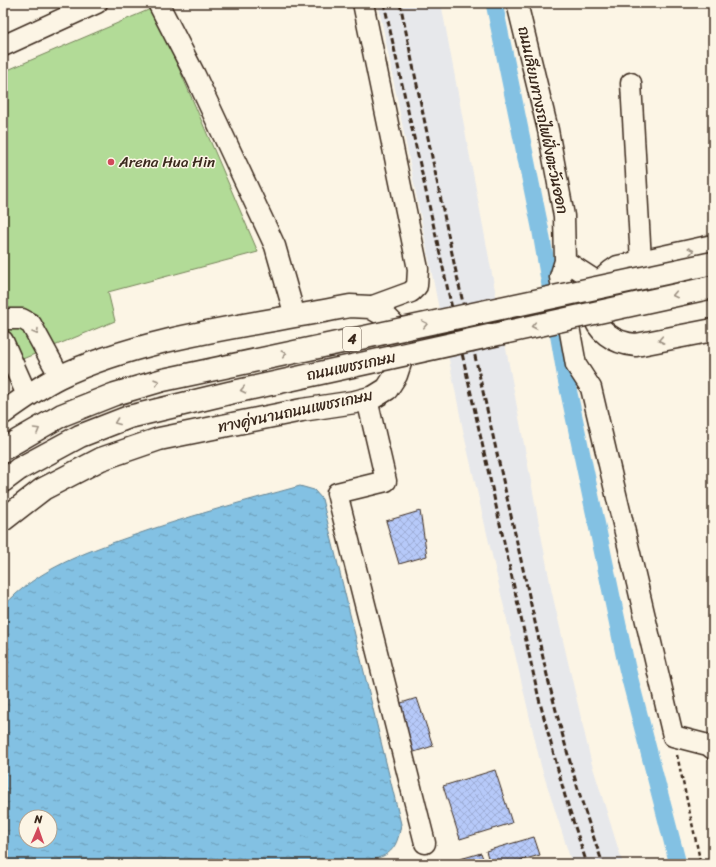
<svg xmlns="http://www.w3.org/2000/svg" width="716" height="867" font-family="Sriracha,'Playpen Sans Thai',sans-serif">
  <defs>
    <pattern id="water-ripples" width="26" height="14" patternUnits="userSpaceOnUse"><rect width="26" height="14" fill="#83c1e3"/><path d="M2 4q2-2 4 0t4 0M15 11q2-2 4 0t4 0" fill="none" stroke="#6c9db7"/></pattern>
    <pattern id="building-cross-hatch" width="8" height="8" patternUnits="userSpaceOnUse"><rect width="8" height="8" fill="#b6c9f9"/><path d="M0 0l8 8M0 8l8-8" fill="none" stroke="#9dadd5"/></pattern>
  </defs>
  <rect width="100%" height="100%" fill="#fcf5e5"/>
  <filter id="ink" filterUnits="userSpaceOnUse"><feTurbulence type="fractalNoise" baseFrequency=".025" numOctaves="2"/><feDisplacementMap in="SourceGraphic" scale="8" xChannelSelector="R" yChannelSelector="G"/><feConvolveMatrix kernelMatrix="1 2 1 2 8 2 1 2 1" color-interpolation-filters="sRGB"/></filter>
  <g filter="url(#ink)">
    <path fill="#e7e8eb" d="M378,3H441L552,593L591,761L623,864H572L541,766L464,435Z"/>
    <path fill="#b2db97" stroke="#76825a" d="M153,8L258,252L108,292L115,321L3,367V72Z"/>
    <path fill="url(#water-ripples)" stroke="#668594" fill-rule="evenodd" d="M300,486L314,490L322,499L401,824C396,861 380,857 348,864H3V607C36,570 83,553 129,537C185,517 242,502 300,486ZM26,817H50V841H26Z"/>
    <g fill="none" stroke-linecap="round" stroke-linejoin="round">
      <path stroke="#83c1e3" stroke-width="17" d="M494,3L540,227L566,379L627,668L678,864"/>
    </g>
    <path fill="url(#building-cross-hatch)" stroke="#3b2a1e" d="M420,511L427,556L399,564L386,521Z
      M417,698L433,746L411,753L395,705Z
      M495,770L512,823L460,839L443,786Z
      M534,837L540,855L507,864H490L486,851Z
      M481,853L485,864H443Z"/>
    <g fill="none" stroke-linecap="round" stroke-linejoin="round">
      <g stroke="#3b2a1e" stroke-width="23">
        <path id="minor" d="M158,3L195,75L275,246L295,316
          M363,3L418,269L417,286L411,292L370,307
          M517,3L548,130L564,216L565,261L560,277L576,365L591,388L673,736L708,745L713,749
          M3,46L97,3
          M631,83L641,261
          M565,261L599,283
          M3,319H22L31,324L60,377
          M3,341L27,395
          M367,399L386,481L337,493L425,843"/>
      </g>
      <g stroke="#3b2a1e" stroke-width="25">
        <path id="major" d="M713,246L618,267C577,292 588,341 636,345L713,330
          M3,413C21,400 39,387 59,377C140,338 245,326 334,309L350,306L370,307L384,315L393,324L399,334L401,360L396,375L387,389L374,397L355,402L302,410L159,439L101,459L43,489L3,520
          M3,481L19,469"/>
      </g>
      <path stroke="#3b2a1e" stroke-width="2.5" stroke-dasharray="4 3" stroke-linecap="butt" d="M677,755L701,864"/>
      <use href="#minor" stroke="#fcf5e5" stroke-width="20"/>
      <use href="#major" stroke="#fcf5e5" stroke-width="22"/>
      <path stroke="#3b2a1e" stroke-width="3" stroke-dasharray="6 3" stroke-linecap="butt" d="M384,3L539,699L565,796L587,864
        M400,3L454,263L546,671C562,736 580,801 603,864"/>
      <g stroke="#3b2a1e" stroke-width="25" stroke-linecap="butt">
        <path id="major-bridge" d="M3,449L62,415L115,394L163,380L713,263
          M19,469L80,436L129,417L229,393L713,287"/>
      </g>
      <use href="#major-bridge" stroke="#fcf5e5" stroke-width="22"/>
    </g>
    <defs><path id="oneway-chevron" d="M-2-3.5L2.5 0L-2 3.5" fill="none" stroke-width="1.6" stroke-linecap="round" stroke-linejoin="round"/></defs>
    <g stroke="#9c9082">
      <use href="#oneway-chevron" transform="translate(691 251) rotate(-12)"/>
      <use href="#oneway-chevron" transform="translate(675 295) rotate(168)"/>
      <use href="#oneway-chevron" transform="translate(425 324) rotate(-12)"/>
      <use href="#oneway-chevron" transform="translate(534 326) rotate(168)"/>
      <use href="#oneway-chevron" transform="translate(36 332) rotate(59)"/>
      <use href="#oneway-chevron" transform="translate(661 340) rotate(169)"/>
      <use href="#oneway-chevron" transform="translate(284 354) rotate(-12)"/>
      <use href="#oneway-chevron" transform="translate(157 382) rotate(-16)"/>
      <use href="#oneway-chevron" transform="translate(243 390) rotate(168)"/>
      <use href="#oneway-chevron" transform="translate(117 422) rotate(159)"/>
      <use href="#oneway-chevron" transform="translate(37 430) rotate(-30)"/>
    </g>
  </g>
  <circle fill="#d1495b" stroke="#fcf5e5" stroke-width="1.5" cx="111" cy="162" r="4"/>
  <g text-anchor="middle" stroke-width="3" stroke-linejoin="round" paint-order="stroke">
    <rect fill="#fcf5e5" stroke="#75675a" stroke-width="1" x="343" y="327" width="18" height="24" rx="3"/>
    <g font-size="14" font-weight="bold" fill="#3b2a1e">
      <text x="352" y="344">4</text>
    </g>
    <g font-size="15" fill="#3b2a1e" stroke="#fcf5e5">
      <text transform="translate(543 120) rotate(78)" y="5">ถนนเลียบทางรถไฟฝั่งตะวันออก</text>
      <text transform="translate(351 366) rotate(-12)" y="5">ถนนเพชรเกษม</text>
      <text transform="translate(295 411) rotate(-12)" y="5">ทางคู่ขนานถนนเพชรเกษม</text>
    </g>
    <g font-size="15" fill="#3b2a1e" stroke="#fcf5e5" text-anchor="start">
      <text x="119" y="167">Arena Hua Hin</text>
    </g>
  </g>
  <rect width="716" height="867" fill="none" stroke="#fcf5e5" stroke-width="16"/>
  <rect x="8" y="8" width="700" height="851" fill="none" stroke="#3b2a1e" stroke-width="1.5" filter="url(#ink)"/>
  <g transform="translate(38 829) rotate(2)"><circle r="19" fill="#fcf5e5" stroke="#afa495"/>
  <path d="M0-3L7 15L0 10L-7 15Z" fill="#d1495b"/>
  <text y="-6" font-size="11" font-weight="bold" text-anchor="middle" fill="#3b2a1e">N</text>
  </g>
</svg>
